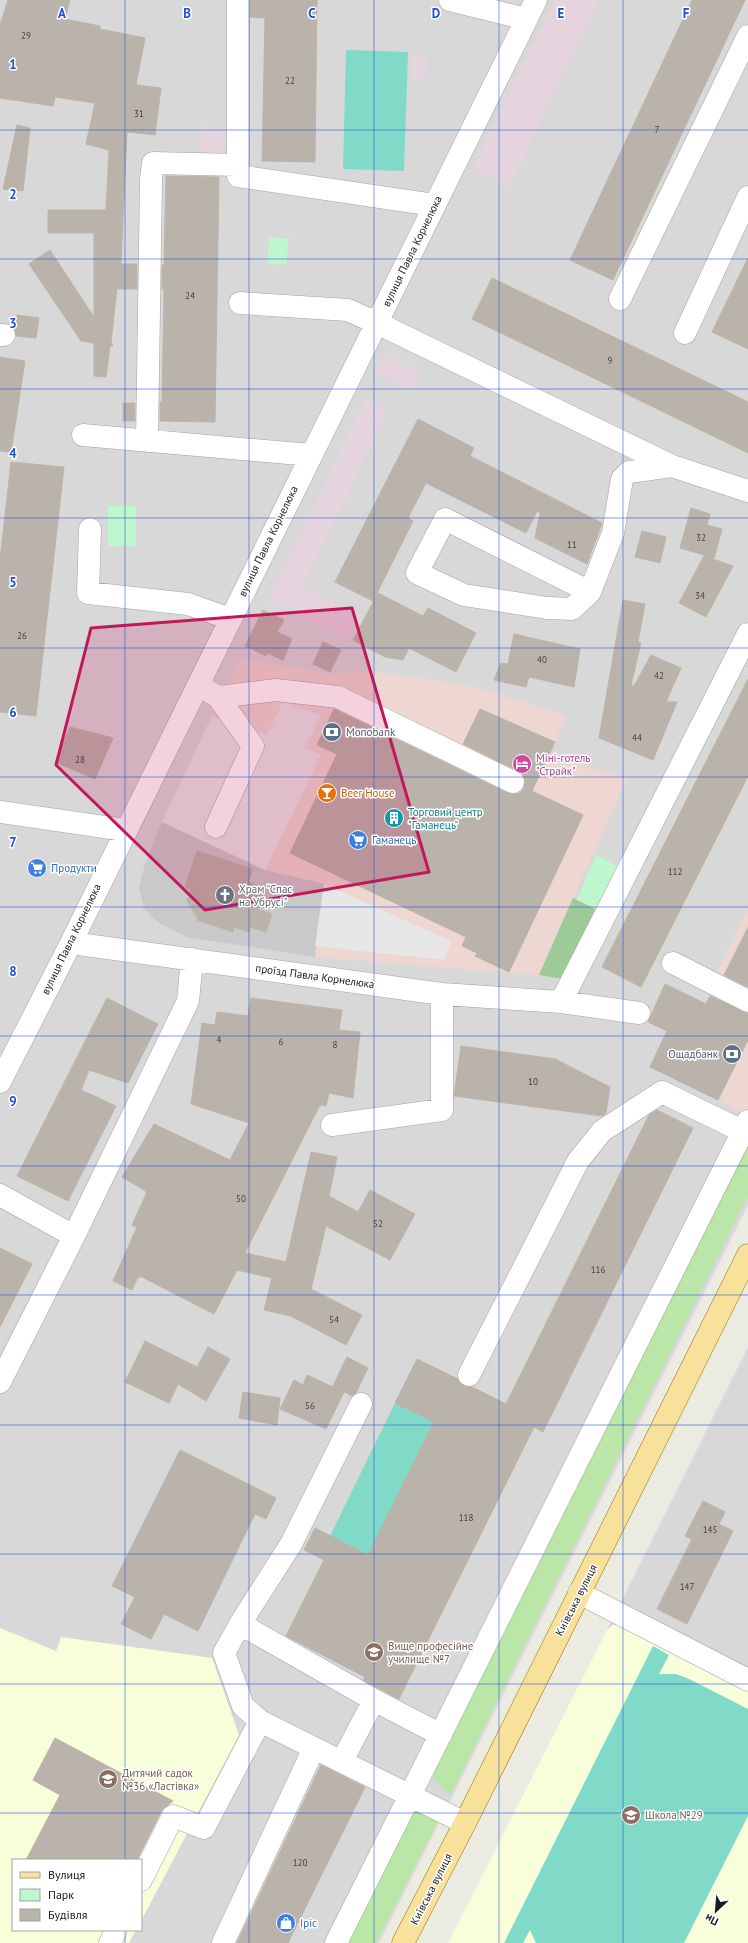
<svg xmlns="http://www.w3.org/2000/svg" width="748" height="1943" font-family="'PT Sans',sans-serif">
  <rect width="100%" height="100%" fill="#ecebe1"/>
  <path fill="#d9d8d8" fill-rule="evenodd" d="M0,0H748V1205L379,1943H0ZM13,1860H141V1930H13Z
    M748,1347V1687L613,1625L607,1630Z"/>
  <path fill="#edd7d0" d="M240,659L332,674L369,671L444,682L486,690L566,716L549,756L627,778L539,975L315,957L324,884L265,870L162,822Z
    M748,908V1116L718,1100L710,995L712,983Z"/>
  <path fill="#e5d3de" d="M555,0H599L509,186L473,169Z
    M411,56H427L426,80H411Z
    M200,127L225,130L223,153L197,150Z
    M384,354L421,373L413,391L375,372Z
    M366,399L388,409L302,587L357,614L346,638L268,600Z"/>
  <path fill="#f7fed9" d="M620,1623L748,1687V1943H448L607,1630L613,1625Z
    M0,1628L56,1651L61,1637L212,1658L239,1735L141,1921V1860H13V1930H136L129,1943H0Z"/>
  <path fill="#c9c9c9" d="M162,822L265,870L324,884L315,957L186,937L159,923L144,909L139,887L145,864Z"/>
  <path fill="#bae6a7" d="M748,1139V1195L451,1794L436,1783L431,1769Z
    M429,1808L442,1813L376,1943H344L412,1812Z"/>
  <path fill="#9ccb97" d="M573,898L604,913L569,980L539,975Z"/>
  <path fill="#bef7cd" d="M270,237L289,239L286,265L267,263Z
    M108,506H136V546H108Z
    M596,855L624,869L604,913L577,900Z"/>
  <path fill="#81dac8" d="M346,50L408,52L404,171L343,169Z
    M395,1403L434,1422L368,1555L330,1536Z
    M653,1646L669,1655L659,1674H676L689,1679L748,1709V1816L684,1943H536L530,1930L523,1943H504Z"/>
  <path fill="#e7e7e7" d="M283,702L321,715L305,748L321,755L265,870L162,822L212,716L267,735Z
    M324,884L451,941L445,960L315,946Z"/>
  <path fill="#b9b3ab" stroke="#bdb4a4" d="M8,0H70L65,19L100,26V29L145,38L136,85L161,88L155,135L127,132L121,264H137V289H117L111,342L113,346H110L106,377L94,376V343L81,341L29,264L50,250L94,317V233H48V210H106L109,150L86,144L95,103L55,97L53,106L0,98V25Z
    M250,0H317L315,162L262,161L265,18L250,17Z
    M692,0H745L613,280L570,260Z
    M17,125L30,128L23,191L3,189Z
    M166,176L219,177L215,422L160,421V402H162L164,289H162V265H164Z
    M748,258V349L712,332Z
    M492,278L748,402V453L472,319Z
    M17,315L39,318L36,338L16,336L15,329Z
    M0,357L25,361L11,452L0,451Z
    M123,403H135V421H123Z
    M418,419L474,448L470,456L602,523L587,564L535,538L540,513L537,511L526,533L426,483L408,518L413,521L373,601L335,582Z
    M11,462L64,467L36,716L0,712V560Z
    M691,508L710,514L707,525L722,529L714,558L680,548Z
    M642,531L666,537L660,563L635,557Z
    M704,556L733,566L706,617L679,603Z
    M378,593L423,616L428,608L476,633L456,672L409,648L403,660L385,657L353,640Z
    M623,600L645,604L638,642L641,643L631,685L634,686L651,655L681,668L666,702H677L653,760L599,738Z
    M263,610L284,620L277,632L292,639L283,660L267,653L266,656L245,646Z
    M514,634L580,649L574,687L529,677L526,687L494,680L501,663L508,664Z
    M323,642L341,650L330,672L313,664Z
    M748,679V776L641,987L602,967Z
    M334,709L508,793L514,794L520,793L524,788L525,781L523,775L518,771L463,744L480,709L555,742L532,791L583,815L509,972L475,956L477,953L462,946L466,937L290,853L337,754L317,745Z
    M70,727L113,738L95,779L55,762Z
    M197,851L253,869L248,882L264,888L257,909L272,914L266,932L250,927L249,932L234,927L233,932L197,920L198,917L196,916L187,901L191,889L185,887Z
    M748,927V987L724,975Z
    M665,984L706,1004L710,996L748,1013V1040L718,1100L650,1067L667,1031L648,1022Z
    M107,998L158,1024L128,1083L89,1070L81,1090L116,1106L68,1201L17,1176Z
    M251,998L342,1010L339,1030L360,1032L353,1098L329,1093L326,1106L320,1105L245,1253L286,1262L311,1152L337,1157L329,1196L358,1212L370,1190L415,1214L390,1260L326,1226L311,1289L362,1315L346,1345L291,1316L264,1310L272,1278L237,1270L214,1314L142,1277H138L132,1290L113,1281L137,1227L132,1225L147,1192L122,1177L154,1124L230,1160L249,1123L191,1104L202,1023L215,1025L217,1012L248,1016Z
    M461,1046L555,1059L610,1087L606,1113L602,1116L454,1096Z
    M657,1110L693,1128L543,1432L534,1427L399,1699L363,1680L365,1677L286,1636L324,1560L304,1550L315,1528L368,1555L434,1422L395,1403L417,1359L458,1379L464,1386L472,1387L506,1404L649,1115Z
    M0,1248L32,1264L0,1327Z
    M145,1341L197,1367L208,1347L230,1359L206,1401L178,1384L169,1403L125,1382Z
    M347,1357L368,1368L356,1393L352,1396L333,1386Z
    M307,1375L344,1392L326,1429L280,1409L294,1380L303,1385Z
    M243,1392L280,1398L277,1425L239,1418Z
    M180,1450L276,1498L266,1519L255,1514L198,1631L164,1614L151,1639L121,1624L135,1597L112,1586Z
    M703,1501L725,1512L719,1524L733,1531L687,1624L657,1609L692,1539L685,1536Z
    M55,1738L173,1801L162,1810L137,1860H26L60,1795L33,1780Z
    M321,1765L365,1787L288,1943H237Z"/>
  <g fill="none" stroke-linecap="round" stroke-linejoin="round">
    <g stroke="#a2a2a2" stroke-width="23">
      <path id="minor" d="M238,0V176L434,205
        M450,0L526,19
        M620,299L748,36
        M240,303L348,310L377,323L672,466L748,491
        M685,333L748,197
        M0,335H4
        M83,435L311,455
        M147,441L151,179L153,163L238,165
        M90,529L88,593L188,604L230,619
        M590,592L445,519L417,573L464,595L547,608L572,609L590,592L613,533L622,479L629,472L672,466
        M208,691L218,697L253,746L216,827
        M218,697L276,690L338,697L513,782
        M0,812L125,830
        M71,943L442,994L561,1002L639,1013
        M673,963L748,1001
        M561,1002L748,634
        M0,1082L71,943L536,0
        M332,1125L442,1110V994
        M0,1195L74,1236L0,1382
        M74,1236L188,1001L192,959
        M469,1375L578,1161L602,1131L662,1092L742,1131
        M579,1593L748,1680
        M240,1624L374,1700L441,1735
        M260,1721L243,1706L224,1653L240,1624L291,1544L361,1404
        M342,1761L374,1700
        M141,1880L173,1816L204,1828L260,1721L465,1823
        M110,1943L116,1930
        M223,1943L314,1748
        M336,1943L748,1121"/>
    </g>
    <g stroke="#8d7905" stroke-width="23">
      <path id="major" d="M403,1943L465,1823L748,1255"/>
    </g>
    <use href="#minor" stroke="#fff" stroke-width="22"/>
    <use href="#major" stroke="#f8e19a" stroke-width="22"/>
  </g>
  <path fill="#c2185b" fill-opacity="0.2" stroke="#c2185b" stroke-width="3" stroke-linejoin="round" d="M352,608L429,872L205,910L56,765L91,628Z"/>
  <path fill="none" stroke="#1d4ed8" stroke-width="1" stroke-opacity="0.55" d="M125,0V1860M249,0V1943M374,0V1943M499,0V1943M623,0V1943M0,130H748M0,259H748M0,389H748M0,518H748M0,648H748M0,777H748M0,907H748M0,1036H748M0,1166H748M0,1295H748M0,1425H748M0,1554H748M0,1684H748M0,1813H748M125,1930V1943"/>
  <defs>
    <g id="bank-disc" transform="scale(1)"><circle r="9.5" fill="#5c6f8a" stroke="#fff"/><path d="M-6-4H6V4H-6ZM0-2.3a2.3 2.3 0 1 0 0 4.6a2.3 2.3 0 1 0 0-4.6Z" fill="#fff"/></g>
    <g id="hotel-disc" transform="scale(1)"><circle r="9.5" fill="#d1479c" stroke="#fff"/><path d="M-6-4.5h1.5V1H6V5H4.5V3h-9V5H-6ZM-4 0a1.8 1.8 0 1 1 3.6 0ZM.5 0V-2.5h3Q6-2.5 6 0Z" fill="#fff"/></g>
    <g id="bar-disc" transform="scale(1)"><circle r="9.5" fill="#e8710a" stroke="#fff"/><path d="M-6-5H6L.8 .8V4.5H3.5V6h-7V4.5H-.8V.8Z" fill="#fff"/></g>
    <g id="building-disc" transform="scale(1)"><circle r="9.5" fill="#0f9aa8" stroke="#fff"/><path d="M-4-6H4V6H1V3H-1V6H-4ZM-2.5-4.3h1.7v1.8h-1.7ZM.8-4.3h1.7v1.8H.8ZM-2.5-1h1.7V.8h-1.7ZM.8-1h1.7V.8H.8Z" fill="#fff"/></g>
    <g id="supermarket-disc" transform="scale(1)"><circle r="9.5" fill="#3f7fe0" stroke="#fff"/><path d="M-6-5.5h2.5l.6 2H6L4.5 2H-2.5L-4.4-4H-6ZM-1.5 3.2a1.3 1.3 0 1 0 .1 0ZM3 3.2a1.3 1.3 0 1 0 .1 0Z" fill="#fff"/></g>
    <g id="church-disc" transform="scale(1)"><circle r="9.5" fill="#6b7280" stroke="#fff"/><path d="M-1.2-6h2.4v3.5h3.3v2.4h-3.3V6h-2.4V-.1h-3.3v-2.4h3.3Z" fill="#fff"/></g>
    <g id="university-disc" transform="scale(1)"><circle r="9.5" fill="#8d6e63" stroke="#fff"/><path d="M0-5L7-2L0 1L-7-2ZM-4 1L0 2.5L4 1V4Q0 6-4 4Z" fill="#fff"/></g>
    <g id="school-disc" transform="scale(1)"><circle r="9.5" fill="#8d6e63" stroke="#fff"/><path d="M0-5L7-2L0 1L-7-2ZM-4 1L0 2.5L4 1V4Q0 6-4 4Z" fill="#fff"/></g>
    <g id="shop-disc" transform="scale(1)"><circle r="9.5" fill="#3f7fe0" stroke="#fff"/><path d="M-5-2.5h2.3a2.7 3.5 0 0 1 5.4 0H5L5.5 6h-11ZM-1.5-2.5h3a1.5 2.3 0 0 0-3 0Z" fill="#fff"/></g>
  </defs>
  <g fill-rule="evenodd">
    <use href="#bank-disc" x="332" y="732"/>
    <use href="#hotel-disc" x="522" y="764"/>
    <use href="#bar-disc" x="327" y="793"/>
    <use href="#building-disc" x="394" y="818"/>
    <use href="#supermarket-disc" x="358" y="840"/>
    <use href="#supermarket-disc" x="37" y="868"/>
    <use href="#church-disc" x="225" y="895"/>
    <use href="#bank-disc" x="732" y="1054"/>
    <use href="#university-disc" x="374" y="1652"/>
    <use href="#school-disc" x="108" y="1779"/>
    <use href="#school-disc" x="631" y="1815"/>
    <use href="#shop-disc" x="286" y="1923"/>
  </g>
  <g text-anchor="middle" stroke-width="3" stroke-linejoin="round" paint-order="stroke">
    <g font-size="9" fill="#42413f">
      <text x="26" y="39">29</text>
      <text x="290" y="84">22</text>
      <text x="139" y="117">31</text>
      <text x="657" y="133">7</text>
      <text x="190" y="299">24</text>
      <text x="610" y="364">9</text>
      <text x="701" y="541">32</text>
      <text x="572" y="548">11</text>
      <text x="700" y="599">34</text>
      <text x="22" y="639">26</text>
      <text x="542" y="663">40</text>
      <text x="659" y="679">42</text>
      <text x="637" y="741">44</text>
      <text x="80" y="763">28</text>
      <text x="675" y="875">112</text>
      <text x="219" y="1043">4</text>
      <text x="281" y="1045">6</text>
      <text x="335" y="1048">8</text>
      <text x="533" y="1085">10</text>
      <text x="241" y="1202">50</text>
      <text x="378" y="1227">52</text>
      <text x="598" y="1273">116</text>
      <text x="334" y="1323">54</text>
      <text x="310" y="1409">56</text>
      <text x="466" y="1521">118</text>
      <text x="710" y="1533">145</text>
      <text x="687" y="1590">147</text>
      <text x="300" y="1866">120</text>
    </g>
    <g font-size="11" fill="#1b1b1b" stroke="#fff">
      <text transform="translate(412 251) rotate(-64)" y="4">вулиця Павла Корнелюка</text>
      <text transform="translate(268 541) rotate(-64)" y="4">вулиця Павла Корнелюка</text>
      <text transform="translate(71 939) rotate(-64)" y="4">вулиця Павла Корнелюка</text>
      <text transform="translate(315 976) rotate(8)" y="4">проїзд Павла Корнелюка</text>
      <text transform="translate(576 1600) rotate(-63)" y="4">Київська вулиця</text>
      <text transform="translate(431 1889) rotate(-63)" y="4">Київська вулиця</text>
    </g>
    <g font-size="11" fill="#4e5e75" stroke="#fff" text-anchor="start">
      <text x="346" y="736">Monobank</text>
      <text x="718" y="1058" text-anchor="end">Ощадбанк</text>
    </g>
    <g font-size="11" fill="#b23c85" stroke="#fff" text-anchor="start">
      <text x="536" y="762">Міні-готель<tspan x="536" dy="13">"Страйк"</tspan></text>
    </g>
    <g font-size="11" fill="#c56008" stroke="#fff" text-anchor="start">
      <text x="341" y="797">Beer House</text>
    </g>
    <g font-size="11" fill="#0d838f" stroke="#fff" text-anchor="start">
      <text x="408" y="816">Торговий центр<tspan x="408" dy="13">"Гаманець"</tspan></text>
    </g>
    <g font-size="11" fill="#366cbe" stroke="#fff" text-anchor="start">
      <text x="372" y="844">Гаманець</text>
      <text x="51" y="872">Продукти</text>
      <text x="300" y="1927">Іріс</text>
    </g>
    <g font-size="11" fill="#5b616d" stroke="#fff" text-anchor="start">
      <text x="239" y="893">Храм "Спас<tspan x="239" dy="13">на Убрусі"</tspan></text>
    </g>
    <g font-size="11" fill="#785e54" stroke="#fff" text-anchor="start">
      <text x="388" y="1650">Вище професійне<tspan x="388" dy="13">училище №7</tspan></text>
      <text x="122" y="1777">Дитячий садок<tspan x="122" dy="13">№36 «Ластівка»</tspan></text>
      <text x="645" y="1819">Школа №29</text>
    </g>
  </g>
  <g font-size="13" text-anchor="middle" font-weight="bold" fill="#1d4ed8" stroke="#fff" stroke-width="3" stroke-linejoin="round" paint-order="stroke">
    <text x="62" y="18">A</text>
    <text x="187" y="18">B</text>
    <text x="312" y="18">C</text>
    <text x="436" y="18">D</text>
    <text x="561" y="18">E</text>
    <text x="686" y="18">F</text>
    <text x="13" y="69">1</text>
    <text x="13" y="199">2</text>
    <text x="13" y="328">3</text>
    <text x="13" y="458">4</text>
    <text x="13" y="587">5</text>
    <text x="13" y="717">6</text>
    <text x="13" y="847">7</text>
    <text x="13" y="976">8</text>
    <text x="13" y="1106">9</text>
  </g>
  <rect x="12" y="1859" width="130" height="72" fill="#ffffff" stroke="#a4a4a4"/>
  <rect x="20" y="1872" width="20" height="6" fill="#f8e19a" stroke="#a4a4a4"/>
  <text x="48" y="1879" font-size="12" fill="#1b1b1b">Вулиця</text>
  <rect x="20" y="1889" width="20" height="12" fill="#bef7cd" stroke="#a4a4a4"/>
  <text x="48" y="1899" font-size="12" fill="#1b1b1b">Парк</text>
  <rect x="20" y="1909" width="20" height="12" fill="#b9b3ab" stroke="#a4a4a4"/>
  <text x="48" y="1919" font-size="12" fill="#1b1b1b">Будівля</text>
  <g transform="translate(716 1911) rotate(206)" stroke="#ffffff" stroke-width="3" paint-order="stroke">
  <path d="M0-3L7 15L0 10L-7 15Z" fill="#1b1b1b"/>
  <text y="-6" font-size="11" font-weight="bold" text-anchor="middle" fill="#1b1b1b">Пн</text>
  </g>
</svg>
